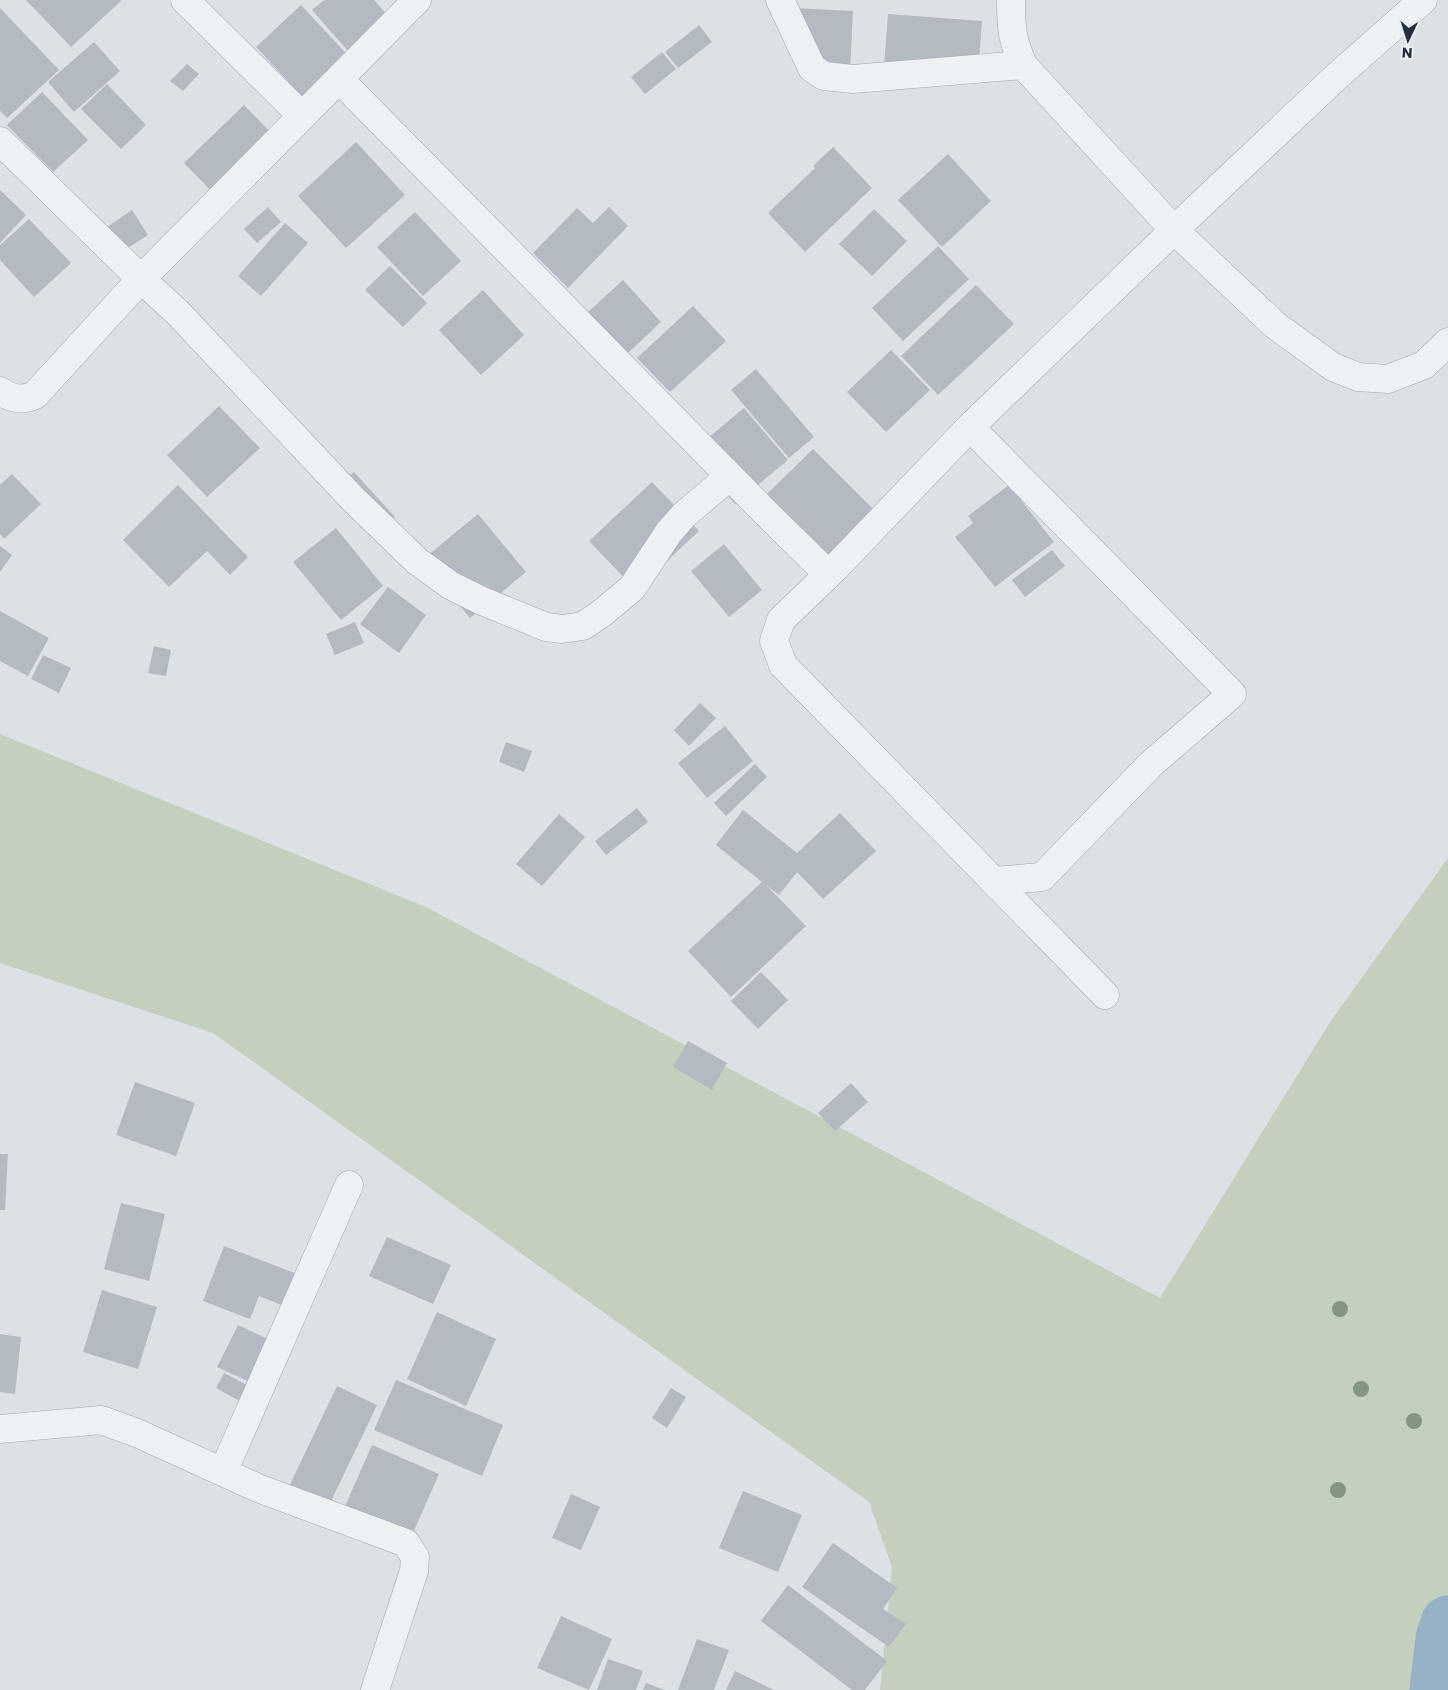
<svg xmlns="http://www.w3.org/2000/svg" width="1448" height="1690" font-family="Poppins,sans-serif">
  <rect width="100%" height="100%" fill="#dce1e6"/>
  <path fill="#c3d0bd" d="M0,734L426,907L1160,1298L1332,1019L1448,858V1690H880L892,1567L869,1502L213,1033L0,963Z"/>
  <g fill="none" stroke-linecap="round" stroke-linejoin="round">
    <path stroke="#97b2c6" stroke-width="55" d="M1437,1690L1443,1639L1448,1623"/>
  </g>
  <path fill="#b3bac2" d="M26,0H120L121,1L71,47Z
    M324,0H374L396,25L356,60L312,10Z
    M301,5L357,65L312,107L256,47Z
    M0,8L59,70L7,118L0,111Z
    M794,8L853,11L850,72L792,57Z
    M888,14L982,21L979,60L883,79Z
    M699,25L712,42L678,68L665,52Z
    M94,42L120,71L74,112L48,82Z
    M662,52L676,69L645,94L631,77Z
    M187,64L199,74L183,91L170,81Z
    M107,84L146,125L121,149L81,109Z
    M42,92L88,140L53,172L7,125Z
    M244,105L278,140L218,198L184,163Z
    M356,142L405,195L346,248L298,196Z
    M833,147L872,188L805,252L768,213L815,168L813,166Z
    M948,154L991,201L942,247L898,200Z
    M0,190L26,215L0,243Z
    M268,207L281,222L257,243L244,229Z
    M609,207L628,226L568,288L533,253L577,208L593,223Z
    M874,209L907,241L872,276L839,244Z
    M132,210L148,235L117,255L101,231Z
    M415,212L461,261L423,296L377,247Z
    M29,219L71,263L34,297L0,260V245Z
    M285,223L308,243L261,296L238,276Z
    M938,246L969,279L903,341L872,308Z
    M390,266L427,303L403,327L365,290Z
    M623,280L661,322L612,368L573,326Z
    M976,285L1014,324L938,395L901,356Z
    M483,290L524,335L481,375L439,330Z
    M693,306L726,341L670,392L637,358Z
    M891,350L930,390L886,432L847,392Z
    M756,369L814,437L789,458L731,390Z
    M219,406L260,448L207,497L167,455Z
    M744,408L788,460L735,504L691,452Z
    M813,449L878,514L832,560L767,494Z
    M354,472L395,517L382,528L341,483Z
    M12,474L41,504L4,539L0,534V485Z
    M652,482L699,531L636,590L589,541Z
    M178,485L248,557L230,575L207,551L169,587L123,540Z
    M1009,485L1054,542L995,587L955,537L973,523L968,516Z
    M478,514L526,572L470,618L422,560Z
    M336,528L383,586L341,620L293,562Z
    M724,544L762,590L729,617L691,571Z
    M0,546L12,555L0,572Z
    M1052,550L1065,566L1025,597L1012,580Z
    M388,587L426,615L399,653L360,624Z
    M0,611L49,638L28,676L0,661Z
    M355,622L364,643L335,655L326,634Z
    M154,646L171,650L166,676L148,673Z
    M43,655L71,668L59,693L31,679Z
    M700,703L716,718L689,746L674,730Z
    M725,726L753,761L707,798L678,763Z
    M506,742L532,751L524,772L499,762Z
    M755,764L767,777L726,816L714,803Z
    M637,808L648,822L606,855L595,841Z
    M743,810L797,853L840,813L876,851L823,899L797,872L779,895L766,885L806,926L731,997L688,951L762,882L716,845Z
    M559,814L585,837L542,886L516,864Z
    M761,972L788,1000L758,1029L731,1001Z
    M688,1041L727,1063L712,1090L673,1067Z
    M135,1082L195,1103L176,1156L116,1135Z
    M851,1083L868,1102L835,1131L818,1113Z
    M0,1154H8L5,1210H0Z
    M121,1203L165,1214L149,1281L104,1269Z
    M387,1237L451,1265L433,1304L369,1276Z
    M224,1246L297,1274L284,1306L259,1296L250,1319L203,1301Z
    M102,1290L157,1307L138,1369L83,1352Z
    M437,1312L496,1339L466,1406L407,1379Z
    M238,1325L289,1349L269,1391L217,1367Z
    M0,1334L21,1337L15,1394L0,1392Z
    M224,1373L266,1395L258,1411L216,1388Z
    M396,1380L503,1425L482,1476L374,1430Z
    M337,1386L377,1405L323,1518L283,1499Z
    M671,1388L686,1397L667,1428L652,1418Z
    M372,1445L439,1474L409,1542L342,1513Z
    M743,1491L802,1515L778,1572L719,1548Z
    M571,1494L600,1507L581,1550L552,1538Z
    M833,1543L897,1588L883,1609L906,1624L889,1647L802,1587Z
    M788,1585L887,1661L865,1690H852L761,1621Z
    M561,1616L612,1639L589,1690L537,1668Z
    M697,1639L729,1650L714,1690H678Z
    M608,1659L643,1671L636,1690H597Z
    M735,1671L774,1690H726Z
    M646,1683L665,1690H643Z"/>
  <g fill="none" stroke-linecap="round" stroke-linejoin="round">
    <g stroke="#a2a8b0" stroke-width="29">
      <path id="street" d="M185,0L302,116
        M780,0L812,68L824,76L853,79L1023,65
        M1011,0C1011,28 1012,39 1023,65L1174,230L1275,325L1333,367L1358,377L1388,379L1424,365L1448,342
        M339,79L771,518L828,574
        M0,141L141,279L177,312L353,499L417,561L450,585L480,600L546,627L562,629L583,626L602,613L632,588L669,532L684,515L730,476
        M0,391C12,399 22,401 35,395L141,279L417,0
        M970,427L1232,694L1151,764L1042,877L993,881
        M1105,995L783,665L774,641L781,620L835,568L970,427L1174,230L1335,78L1423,0
        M0,1429L101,1420L137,1433L258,1488L406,1543L415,1557L414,1571L375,1690
        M223,1472L349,1185"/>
    </g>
    <use href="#street" stroke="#eef1f4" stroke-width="28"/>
  </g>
  <g fill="#859584">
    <circle cx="1340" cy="1309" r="8"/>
    <circle cx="1361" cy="1389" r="8"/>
    <circle cx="1414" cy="1421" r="8"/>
    <circle cx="1338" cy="1490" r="8"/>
  </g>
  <g transform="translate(1408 40) rotate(184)" stroke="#ebeff4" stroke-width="4" paint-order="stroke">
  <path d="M0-4L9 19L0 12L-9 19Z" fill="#26303c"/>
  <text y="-8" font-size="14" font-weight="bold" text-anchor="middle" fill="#26303c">N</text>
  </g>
</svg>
